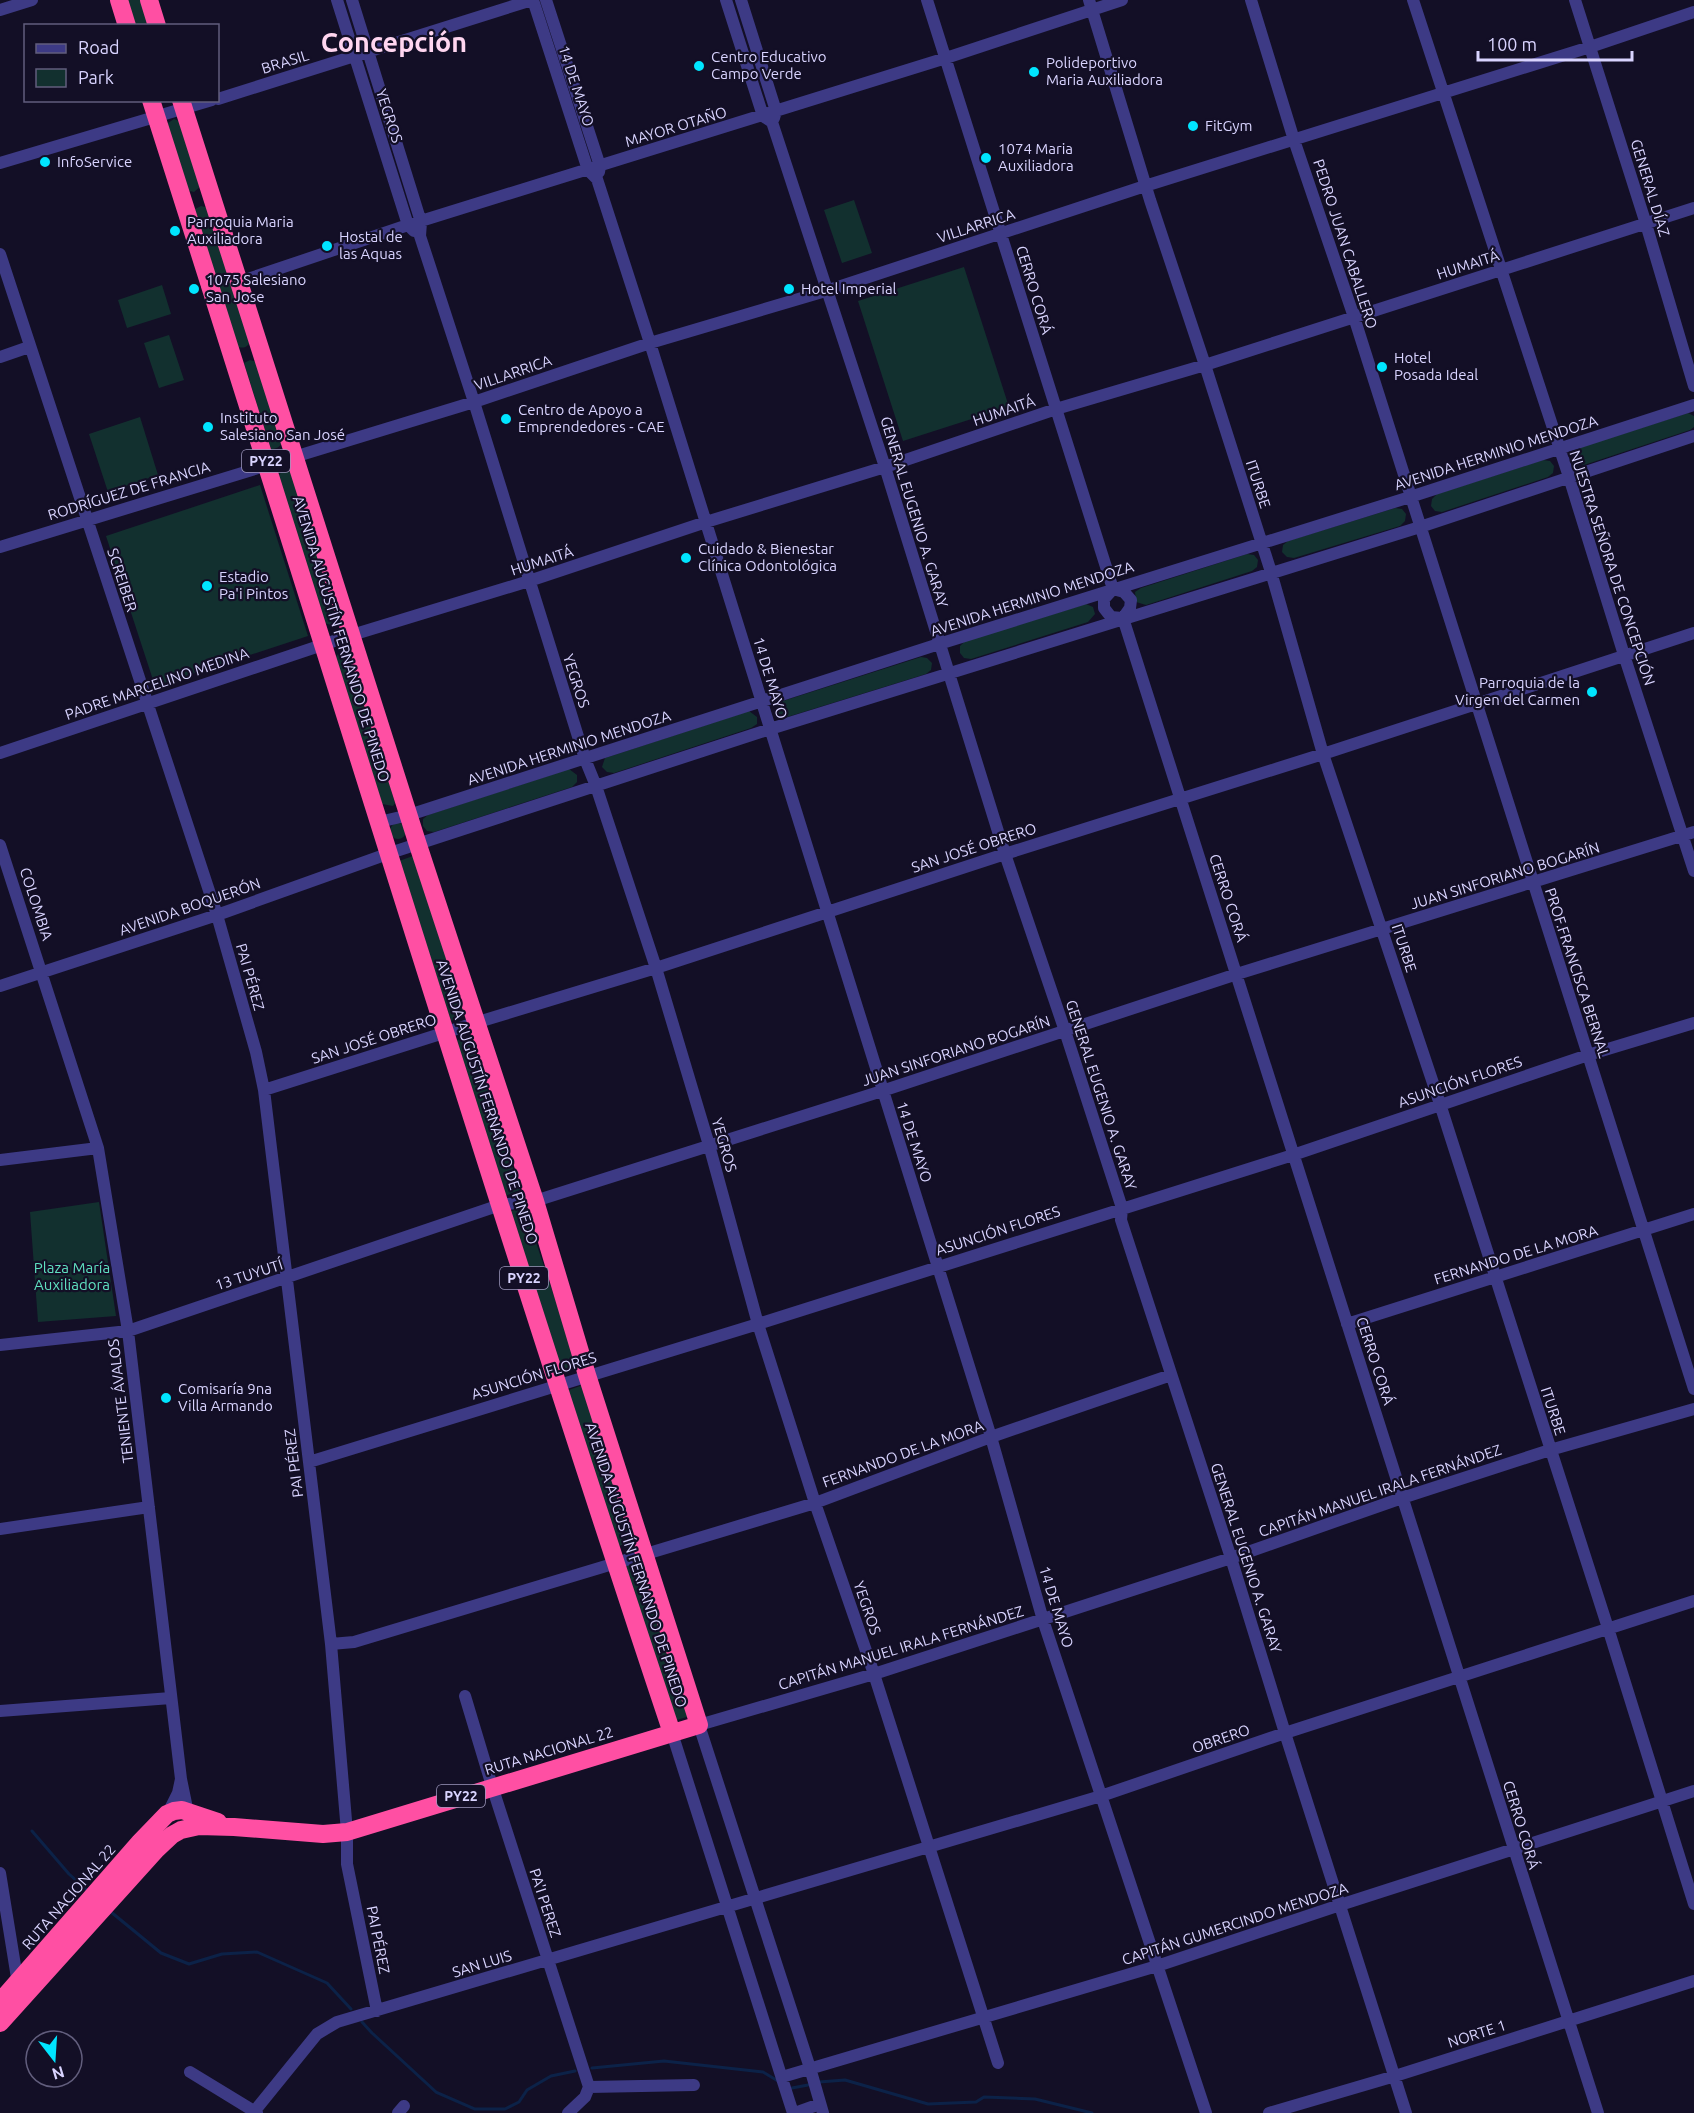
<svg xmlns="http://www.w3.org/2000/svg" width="1694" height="2113" font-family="Ubuntu,sans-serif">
  <rect width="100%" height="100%" fill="#130f26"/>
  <path fill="#12302f" d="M125,0H143L151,25H134Z
    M174,119L182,122L202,185L194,192L186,190L166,127L168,123Z
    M854,200L872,253L842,263L824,210Z
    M201,206L209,208L251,341C247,348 243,349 235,346L194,213L195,209Z
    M964,267L1009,407L903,441L858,301Z
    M162,285L171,314L127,328L118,300Z
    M169,335L184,380L159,388L144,343Z
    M250,360L257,362L283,442C279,447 277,449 271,449L244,363Z
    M1688,413L1694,416V427L1690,430L1584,465L1577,464L1573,459L1575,449Z
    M140,417L158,475L108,492L89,434Z
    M1543,460L1550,461L1554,466L1553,473L1548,477L1442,512L1435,511L1431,506L1432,499L1437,494Z
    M285,470L293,473L339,618L331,625L324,623L277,478L282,471Z
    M260,485L308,636L155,686L106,536Z
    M1395,508L1402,509L1406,514L1405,521L1400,526L1294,558L1287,557L1282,552L1283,545L1288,541Z
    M1247,554L1254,555L1258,560L1257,567L1252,571L1146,605L1136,602L1135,592L1141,588Z
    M1086,604L1093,607L1095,614L1088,622L971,659L964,658L960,653V646L965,641Z
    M343,651L351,654L395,803L393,806L382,804L335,659L337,655Z
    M921,657L927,658L932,663L931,670L926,674L784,718L777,712V705L783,701Z
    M749,711L757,717V724L751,728L614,773L607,772L602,767L605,758Z
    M569,769L577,775V782L572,787L434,832L427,831L423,826V819L428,815Z
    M390 831a8 8 0 1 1 16 0a8 8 0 1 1-16 0Z
    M413,856L465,1016L451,1021L399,861Z
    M470,1036L520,1190L505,1196L454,1041Z
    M99,1202L116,1316L38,1322L30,1212Z
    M524,1207L578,1367L561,1373L508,1212Z
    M583,1385L633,1541L616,1547L566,1391Z
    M636,1557L690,1716L670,1722L619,1563Z"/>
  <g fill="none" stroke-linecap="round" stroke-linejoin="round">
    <path stroke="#0c2248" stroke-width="3" d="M32,1831L69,1874L88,1891
      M111,1912L161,1953L189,1964L222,1954L257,1952L327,1983L351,2009
      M362,2022L372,2033L436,2092L475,2109H505L519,2102L527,2090L551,2076L575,2071
      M592,2068L664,2061L763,2072L778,2081
      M819,2082L845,2080L928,2104L976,2102L984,2097L1035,2099L1092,2113
      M792,2088L808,2085"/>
    <path stroke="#3d3a85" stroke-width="12" d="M337,0L408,225L414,231
      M352,0L421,222L420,236L474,402L585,759L596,786L656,968L709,1145L758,1324L815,1503L874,1674L998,2063
      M533,0L588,170L597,179L650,343L991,1437L1043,1620L1206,2113
      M546,0L600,166L599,172
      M726,0L763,116L772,122L885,467L1005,854L1065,1031L1122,1208L1121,1220L1231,1558L1285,1733L1406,2113
      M741,0L776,111L774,118
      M927,0L1113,589
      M1089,0L1150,200L1205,365L1271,572L1323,754L1440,1104L1608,1628L1694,1904
      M1251,0L1294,140L1354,317L1694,1389
      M1413,0L1569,477L1624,655L1694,871
      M1575,0L1646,224L1694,386
      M0,10L32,0
      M218,99L532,0
      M0,163L212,100
      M0,254L217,915L256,1052L264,1090L331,1644L347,1832V1864L377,2011
      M239,282L408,225L946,58L1122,0
      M0,357L29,347
      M0,547L474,402L650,343L829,290L1145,186L1590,47L1694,12
      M1113,589L1104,599V608L1111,617L1122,618
      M1113,589L1124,592L1131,600L1130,608L1123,618
      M1123,618L1598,2113
      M0,753L352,635L529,581L706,522L885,467L1056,409L1205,365L1694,208
      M379,822L409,815L939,644L1410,497L1694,405
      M0,845L98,1148L128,1331L181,1779L189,1818
      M0,986L217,915L390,853L770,729L1420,527L1694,436
      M264,1090L475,1023L656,968L1005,854L1323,754L1694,633
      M0,1160L98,1148
      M1347,1324L1694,1214
      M0,1345L128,1331L500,1205L535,1201L882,1091L1237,974L1694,832
      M309,1462L758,1324L1293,1155L1588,1055L1694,1023
      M0,1529L149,1507
      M331,1644L354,1642L815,1503L991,1437L1171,1375
      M465,1696L492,1786L589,2087L585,2097L568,2113
      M0,1711L171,1698
      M672,1733L793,2113
      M167,1815L178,1793L181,1779
      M0,1873L18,1984
      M190,2072L257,2113
      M782,2077L1157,1966L1340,1905L1694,1791
      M589,2087L694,2085
      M253,2113L317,2034L337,2022L1101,1796L1285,1733L1694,1601
      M398,2113L404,2106
      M795,2113L820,2104
      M823,2113L810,2068L699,1725L874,1674L1231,1558L1402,1498L1550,1450L1694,1409
      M1269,2113L1395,2076L1694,1981"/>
    <path stroke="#ff4fa3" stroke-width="18" d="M119,0L127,26
      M149,0L157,26
      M151,100C325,645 491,1191 672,1733
      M0,2002L140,1842L167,1814L174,1811L182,1810L218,1822
      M0,2023L156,1850L172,1835L181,1830L199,1826L234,1827L323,1834L347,1832L699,1725L587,1375L535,1201L418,845L181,100"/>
  </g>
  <g fill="#00e5ff" stroke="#130f26" stroke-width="2">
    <circle cx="699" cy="66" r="6"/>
    <circle cx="1034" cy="72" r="6"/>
    <circle cx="1193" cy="126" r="6"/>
    <circle cx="986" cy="158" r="6"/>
    <circle cx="45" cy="162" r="6"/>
    <circle cx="175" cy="231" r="6"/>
    <circle cx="327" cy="246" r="6"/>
    <circle cx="194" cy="289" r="6"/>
    <circle cx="789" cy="289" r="6"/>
    <circle cx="1382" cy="367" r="6"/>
    <circle cx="506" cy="419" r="6"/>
    <circle cx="208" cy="427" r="6"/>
    <circle cx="686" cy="558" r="6"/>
    <circle cx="207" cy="586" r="6"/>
    <circle cx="1592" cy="692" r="6"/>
    <circle cx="166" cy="1398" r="6"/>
  </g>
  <g text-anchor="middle" stroke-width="4.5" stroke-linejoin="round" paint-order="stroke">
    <g fill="#130f26" stroke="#9e99be" stroke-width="1.5">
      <rect x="242" y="450" width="48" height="22" rx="4.5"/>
      <rect x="500" y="1267" width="48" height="22" rx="4.5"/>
      <rect x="437" y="1785" width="48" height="22" rx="4.5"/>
    </g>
    <g font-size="14" font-weight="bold" fill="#d9d4ff">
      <text x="266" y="466">PY22</text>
      <text x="524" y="1283">PY22</text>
      <text x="461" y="1801">PY22</text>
    </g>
    <g font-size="15" fill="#d9d4ff" stroke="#130f26" text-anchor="start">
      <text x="711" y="62">Centro Educativo<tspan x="711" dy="17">Campo Verde</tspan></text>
      <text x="1046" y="68">Polideportivo<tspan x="1046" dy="17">Maria Auxiliadora</tspan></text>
      <text x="1205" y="131">FitGym</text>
      <text x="998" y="154">1074 Maria<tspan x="998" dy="17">Auxiliadora</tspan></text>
      <text x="57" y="167">InfoService</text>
      <text x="187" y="227">Parroquia Maria<tspan x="187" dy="17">Auxiliadora</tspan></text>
      <text x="339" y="242">Hostal de<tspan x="339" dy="17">las Aquas</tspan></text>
      <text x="206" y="285">1075 Salesiano<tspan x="206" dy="17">San Jose</tspan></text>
      <text x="801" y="294">Hotel Imperial</text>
      <text x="1394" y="363">Hotel<tspan x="1394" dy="17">Posada Ideal</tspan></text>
      <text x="518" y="415">Centro de Apoyo a<tspan x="518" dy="17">Emprendedores - CAE</tspan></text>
      <text x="220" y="423">Instituto<tspan x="220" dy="17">Salesiano San José</tspan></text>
      <text x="698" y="554">Cuidado &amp; Bienestar<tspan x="698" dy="17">Clínica Odontológica</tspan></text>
      <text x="219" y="582">Estadio<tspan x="219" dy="17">Pa'i Pintos</tspan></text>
      <text x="1580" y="688" text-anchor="end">Parroquia de la<tspan x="1580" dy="17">Virgen del Carmen</tspan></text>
      <text x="178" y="1394">Comisaría 9na<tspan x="178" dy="17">Villa Armando</tspan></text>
    </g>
    <g font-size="15" fill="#d9d4ff" stroke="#130f26">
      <text transform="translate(285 62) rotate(-17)" y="5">BRASIL</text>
      <text transform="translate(576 86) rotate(72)" y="5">14 DE MAYO</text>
      <text transform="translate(389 116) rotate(72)" y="5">YEGROS</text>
      <text transform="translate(676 127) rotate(-17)" y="5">MAYOR OTAÑO</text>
      <text transform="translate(1650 188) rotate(73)" y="5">GENERAL DÍAZ</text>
      <text transform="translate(976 226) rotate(-18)" y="5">VILLARRICA</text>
      <text transform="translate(1345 244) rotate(72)" y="5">PEDRO JUAN CABALLERO</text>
      <text transform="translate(1468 265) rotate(-18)" y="5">HUMAITÁ</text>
      <text transform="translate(1034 290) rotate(73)" y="5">CERRO CORÁ</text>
      <text transform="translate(513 373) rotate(-19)" y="5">VILLARRICA</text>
      <text transform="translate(1004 411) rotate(-19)" y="5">HUMAITÁ</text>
      <text transform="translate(1496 453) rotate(-18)" y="5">AVENIDA HERMINIO MENDOZA</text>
      <text transform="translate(1258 484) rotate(72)" y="5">ITURBE</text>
      <text transform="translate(129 491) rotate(-17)" y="5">RODRÍGUEZ DE FRANCIA</text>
      <text transform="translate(914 512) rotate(73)" y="5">GENERAL EUGENIO A. GARAY</text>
      <text transform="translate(542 561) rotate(-18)" y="5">HUMAITÁ</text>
      <text transform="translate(1612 568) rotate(72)" y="5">NUESTRA SEÑORA DE CONCEPCIÓN</text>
      <text transform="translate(122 580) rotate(72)" y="5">SCREIBER</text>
      <text transform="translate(1032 599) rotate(-18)" y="5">AVENIDA HERMINIO MENDOZA</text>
      <text transform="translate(341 639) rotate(73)" y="5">AVENIDA AUGUSTÍN FERNANDO DE PINEDO</text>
      <text transform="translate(770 678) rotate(73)" y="5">14 DE MAYO</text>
      <text transform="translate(576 681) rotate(72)" y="5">YEGROS</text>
      <text transform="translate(157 684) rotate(-19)" y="5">PADRE MARCELINO MEDINA</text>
      <text transform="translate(569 748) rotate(-18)" y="5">AVENIDA HERMINIO MENDOZA</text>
      <text transform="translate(974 848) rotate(-18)" y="5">SAN JOSÉ OBRERO</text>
      <text transform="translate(1505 876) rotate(-17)" y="5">JUAN SINFORIANO BOGARÍN</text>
      <text transform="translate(1228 898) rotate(72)" y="5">CERRO CORÁ</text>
      <text transform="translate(36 904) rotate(72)" y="5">COLOMBIA</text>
      <text transform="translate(190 907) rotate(-19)" y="5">AVENIDA BOQUERÓN</text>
      <text transform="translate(1404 948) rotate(72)" y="5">ITURBE</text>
      <text transform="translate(1577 973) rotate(72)" y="5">PROF.FRANCISCA BERNAL</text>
      <text transform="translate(250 977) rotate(74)" y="5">PAI PÉREZ</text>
      <text transform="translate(374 1039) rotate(-18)" y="5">SAN JOSÉ OBRERO</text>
      <text transform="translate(956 1051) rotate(-18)" y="5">JUAN SINFORIANO BOGARÍN</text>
      <text transform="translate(1460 1082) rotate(-19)" y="5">ASUNCIÓN FLORES</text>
      <text transform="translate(1101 1095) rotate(72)" y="5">GENERAL EUGENIO A. GARAY</text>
      <text transform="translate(487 1102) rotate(72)" y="5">AVENIDA AUGUSTÍN FERNANDO DE PINEDO</text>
      <text transform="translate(914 1142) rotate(72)" y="5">14 DE MAYO</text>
      <text transform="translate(724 1145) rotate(74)" y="5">YEGROS</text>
      <text transform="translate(998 1231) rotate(-18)" y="5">ASUNCIÓN FLORES</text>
      <text transform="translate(1516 1255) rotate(-17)" y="5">FERNANDO DE LA MORA</text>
      <text transform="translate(249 1275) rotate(-18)" y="5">13 TUYUTÍ</text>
      <text transform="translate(1375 1361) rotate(72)" y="5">CERRO CORÁ</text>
      <text transform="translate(534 1376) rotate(-17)" y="5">ASUNCIÓN FLORES</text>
      <text transform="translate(121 1401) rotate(-97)" y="5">TENIENTE ÁVALOS</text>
      <text transform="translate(1553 1411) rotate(72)" y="5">ITURBE</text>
      <text transform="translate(903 1454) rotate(-20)" y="5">FERNANDO DE LA MORA</text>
      <text transform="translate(294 1463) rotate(-97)" y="5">PAI PÉREZ</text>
      <text transform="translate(1380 1491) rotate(-19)" y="5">CAPITÁN MANUEL IRALA FERNÁNDEZ</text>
      <text transform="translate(1246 1558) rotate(72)" y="5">GENERAL EUGENIO A. GARAY</text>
      <text transform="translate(636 1565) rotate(72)" y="5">AVENIDA AUGUSTÍN FERNANDO DE PINEDO</text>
      <text transform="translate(1056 1607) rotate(73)" y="5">14 DE MAYO</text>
      <text transform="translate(867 1608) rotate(71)" y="5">YEGROS</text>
      <text transform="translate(901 1648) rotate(-17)" y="5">CAPITÁN MANUEL IRALA FERNÁNDEZ</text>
      <text transform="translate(1221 1739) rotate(-19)" y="5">OBRERO</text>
      <text transform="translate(549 1751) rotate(-17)" y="5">RUTA NACIONAL 22</text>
      <text transform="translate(1521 1825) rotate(73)" y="5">CERRO CORÁ</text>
      <text transform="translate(69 1897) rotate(-49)" y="5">RUTA NACIONAL 22</text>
      <text transform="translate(545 1903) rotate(72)" y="5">PA'I PEREZ</text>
      <text transform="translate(1235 1924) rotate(-18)" y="5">CAPITÁN GUMERCINDO MENDOZA</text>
      <text transform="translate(378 1940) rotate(79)" y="5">PAI PÉREZ</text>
      <text transform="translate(482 1964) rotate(-17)" y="5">SAN LUIS</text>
      <text transform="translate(1477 2034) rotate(-18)" y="5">NORTE 1</text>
    </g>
    <g font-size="15" fill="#5fe0c0" stroke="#130f26">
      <text x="72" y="1273">Plaza María<tspan x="72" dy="17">Auxiliadora</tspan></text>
    </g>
    <g font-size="27" font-weight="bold" fill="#ffd6f0" stroke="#130f26">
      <text x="394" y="52">Concepción</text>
    </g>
  </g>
  <rect x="24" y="24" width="195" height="78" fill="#130f26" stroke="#625e7d" stroke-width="1.5"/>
  <rect x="36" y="44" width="30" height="9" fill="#3d3a85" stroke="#625e7d" stroke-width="1.5"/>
  <text x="78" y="54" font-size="18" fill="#d9d4ff">Road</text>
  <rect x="36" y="69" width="30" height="18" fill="#12302f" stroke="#625e7d" stroke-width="1.5"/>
  <text x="78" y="84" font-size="18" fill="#d9d4ff">Park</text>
  <g transform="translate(54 2059) rotate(163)"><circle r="28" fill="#130f26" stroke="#625e7d" stroke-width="1.5"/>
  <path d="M0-4.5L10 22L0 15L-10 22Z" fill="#00e5ff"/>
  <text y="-9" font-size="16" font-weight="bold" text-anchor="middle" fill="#d9d4ff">N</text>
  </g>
  <path d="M1478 51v9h154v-9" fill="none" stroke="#d9d4ff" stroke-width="3"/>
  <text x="1487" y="51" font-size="18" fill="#d9d4ff" stroke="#130f26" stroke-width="4.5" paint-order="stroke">100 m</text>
</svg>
